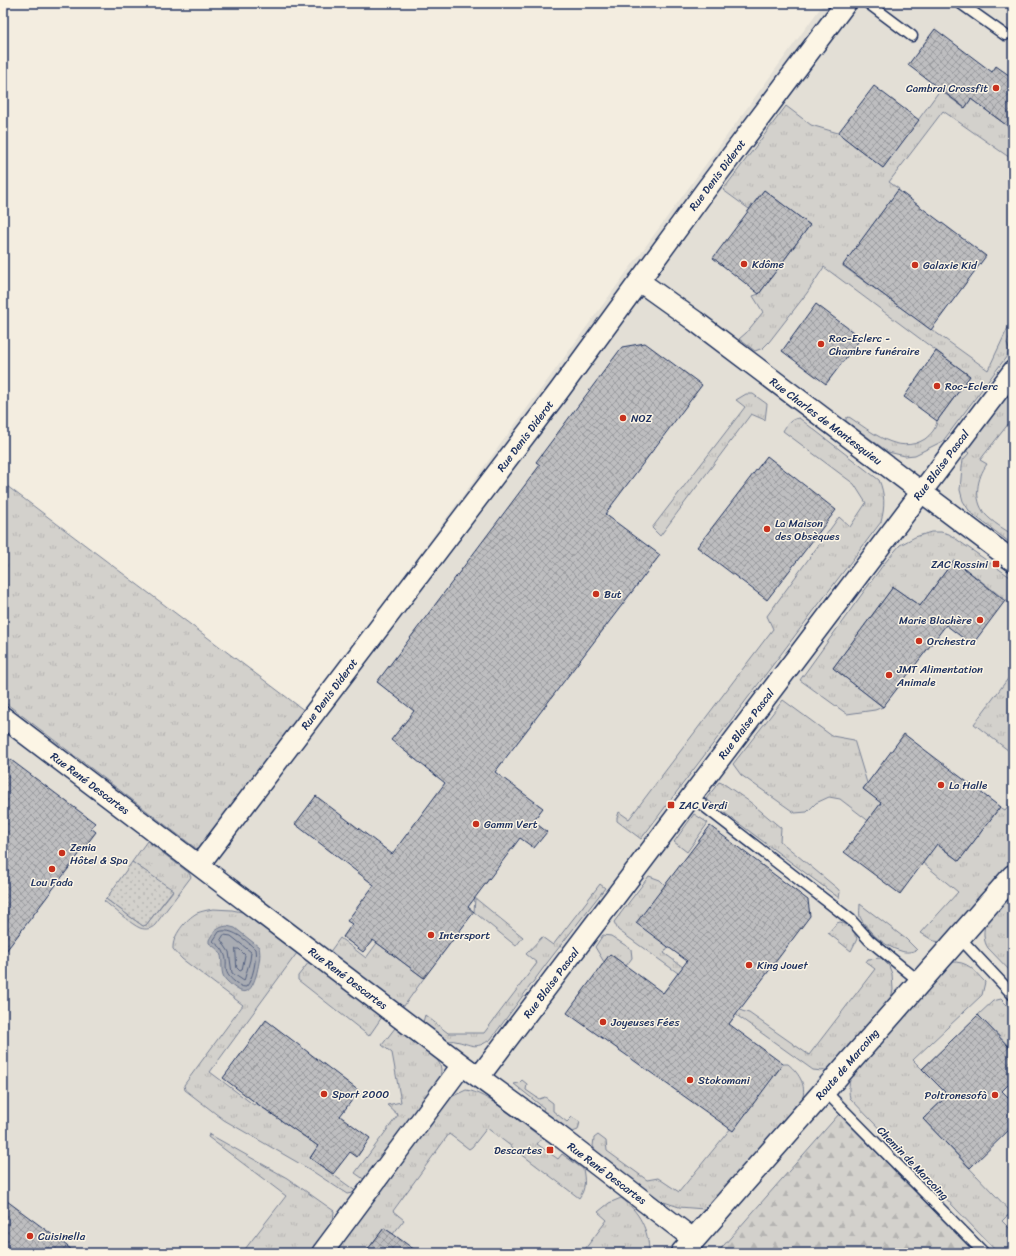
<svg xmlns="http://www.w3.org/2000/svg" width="1016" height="1256" font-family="Sriracha,sans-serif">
  <defs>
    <pattern id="grass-tufts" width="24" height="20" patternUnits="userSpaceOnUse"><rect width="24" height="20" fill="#d3d1cc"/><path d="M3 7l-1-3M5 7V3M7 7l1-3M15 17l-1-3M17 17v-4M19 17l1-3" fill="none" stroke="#b5b4b2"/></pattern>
    <pattern id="forest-firs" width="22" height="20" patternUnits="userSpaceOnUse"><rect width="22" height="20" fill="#d3d1cc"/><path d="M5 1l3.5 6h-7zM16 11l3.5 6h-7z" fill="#b5b4b2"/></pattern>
    <pattern id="park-dots" width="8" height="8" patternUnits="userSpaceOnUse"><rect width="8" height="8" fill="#d3d1cc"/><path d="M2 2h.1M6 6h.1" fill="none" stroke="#b5b4b2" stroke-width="1.8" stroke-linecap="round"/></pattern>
    <pattern id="building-cross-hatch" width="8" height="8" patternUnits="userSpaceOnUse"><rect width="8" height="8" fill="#bebec0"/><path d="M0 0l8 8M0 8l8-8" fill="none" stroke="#9a9b9f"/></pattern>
  </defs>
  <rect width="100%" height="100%" fill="#f3ede0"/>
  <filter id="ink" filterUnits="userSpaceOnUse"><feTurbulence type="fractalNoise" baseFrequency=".025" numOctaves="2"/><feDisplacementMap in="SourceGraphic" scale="8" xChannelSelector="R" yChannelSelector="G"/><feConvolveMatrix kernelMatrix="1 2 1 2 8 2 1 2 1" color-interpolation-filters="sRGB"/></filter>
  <g filter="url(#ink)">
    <path fill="#e3dfd6" d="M824,3H1013V1253H3V701L198,850L305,711Z"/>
    <path fill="url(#grass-tufts)" stroke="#778095" d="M940,90L964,108L971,99L1013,130V160L943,111L889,182L899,189L843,266L988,370L1013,317V327L1007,343L1009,349L1007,356L943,441L915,455L905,456L888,452L846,421V418L849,417C871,431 898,456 925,439C931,434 936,429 937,421L970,376L824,267L807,293L769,342L763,348L755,351L739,339L746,333L763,312L753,296L759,294L810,225L764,190L749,209L723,190L786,106L811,125L838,133L883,168Z
      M1013,385V418L980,460L987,464C977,478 973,499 985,514C992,522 1004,529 1013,535V545L970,512L963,501L960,490L962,467L963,460L969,453L964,449Z
      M746,394H753L767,404L765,420L751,414L660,536L652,528L745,407L736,400Z
      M799,418L879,480C885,494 885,507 881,522L641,839L617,821V818L619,812L629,819L773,629L767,616L839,517L850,527L866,503L854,484L783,431C787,424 791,419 799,418Z
      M3,483L305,711L198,850L3,701Z
      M931,532H941L949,534L1013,579V606L954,560L920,606L893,587L833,668L883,707L875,710L847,714L800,680L883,565L900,545L915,537Z
      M1013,672V754L974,724Z
      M783,700L832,736L854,740L867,783L863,789L959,861L1000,807L1005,810L1013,800V862L942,942L934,941L921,933L958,892L923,863L840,799L829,797L816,803L807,812L795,813L741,775L733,764Z
      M719,782L724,784L750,802L781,828L780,841L838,889L840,892L839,898L706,799Z
      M694,814L708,823L687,852L674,842Z
      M147,841L189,873L191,877L155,925C151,929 146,930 140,928C132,925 112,907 104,901L106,899L143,926L146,925L173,891L132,862Z
      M649,876L660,880L665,885L668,947L664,953L742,1011L749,1013L809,1055L875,969L866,962L868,959L881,958L889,966L892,974L893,990L891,998L832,1067L822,1071L813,1070L618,930L614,922Z
      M600,884L605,888L547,963L491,1039C474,1051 472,1044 455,1041C453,1040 451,1041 449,1041C444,1039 428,1026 423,1022L425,1015L448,1033H484L537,963L526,954L542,937L553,945Z
      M1013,891V974L988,948C983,941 983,930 986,921C989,915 1007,897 1013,891Z
      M475,898L523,937L516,946L474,912Z
      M860,904L906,939L917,950C911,952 906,953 901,951C885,947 867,931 860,917C859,913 860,908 860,904Z
      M213,909L232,910L242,912L297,953L210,1072L254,1105L256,1103L318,1146L310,1158L357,1192L347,1194L309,1169L224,1120L185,1090L184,1085L243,1005L182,959L173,949C172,936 186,919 197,913C202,911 208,910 213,909Z
      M840,922C848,924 855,931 857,939L851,951L828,933L837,923Z
      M603,935L611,936L631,949L632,958L626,966L610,954L604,962L595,947Z
      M340,938L366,958L377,943L424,978L404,1006L399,1005L329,953Z
      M309,962L382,1017L369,1036L298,980V976Z
      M950,962C969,961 973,970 985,982L982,995L913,1060L948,1095L923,1119L1011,1212L1002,1221L1013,1232V1253H998L850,1098C848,1089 849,1082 852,1073Z
      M1001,999L1013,1011V1051L978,1015L993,1001Z
      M395,1028L436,1058C442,1066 442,1071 439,1081L365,1180L355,1173L398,1115L387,1105L401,1102L392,1053L382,1045Z
      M783,1064H788C800,1074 808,1087 801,1103L718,1198L704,1209L679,1207L661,1201L596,1152L593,1146L594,1138L598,1135L606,1141L607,1151L647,1180L658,1178L679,1192Z
      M522,1080L527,1084L526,1090L539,1099L545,1097L553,1103V1111L567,1122L572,1117L580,1122L578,1130L570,1133L542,1112L544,1108L514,1084L519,1083Z
      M466,1090C486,1092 524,1125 542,1138L537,1144L558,1159L562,1154L583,1169C585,1180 586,1189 579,1198L487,1128L472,1147L469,1149L449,1134L393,1211L404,1220L393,1234L384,1228L365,1253H333L445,1105L451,1097Z
      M209,1134L287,1178L334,1211L333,1224L311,1253H242L286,1196L208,1137Z
      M621,1198C639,1211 649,1230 649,1253H582L607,1220L598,1212L609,1203Z"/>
    <path fill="url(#forest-firs)" stroke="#778095" d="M839,1114L975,1253H717Z"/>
    <path fill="url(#park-dots)" stroke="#778095" d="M132,862L173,890L146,925L143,926L106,899Z"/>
    <path fill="#a9acb3" stroke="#707a91" d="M227,926L235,928L259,947C261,956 259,963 257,972C251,995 244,998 226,980C219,973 224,962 220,953C218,949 213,946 209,943V940C213,932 218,927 227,926Z"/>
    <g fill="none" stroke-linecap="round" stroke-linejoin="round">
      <path stroke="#546180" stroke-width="1" d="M222,931C234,929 247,941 255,949C257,958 253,980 246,987C241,987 239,985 235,982C220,970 230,966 224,953C222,947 217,945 213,941L219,932Z
        M224,935L231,936L251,952L250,960L244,981L232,973L229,952L221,940Z
        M236,949H239L245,955L242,970L240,971L237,968Z"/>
    </g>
    <path fill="url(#building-cross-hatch)" stroke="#1b2f5e" d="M935,29L992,72L996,66L1013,78V130L971,99L965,108L908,65Z
      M874,86L919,120L883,168L838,133Z
      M764,190L810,225L759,294L713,258Z
      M898,190L986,256L931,330L843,265Z
      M816,304L861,338L826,384L782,351Z
      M645,343L702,385L605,514L660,555L495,772L543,808L533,821L547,832L534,848L520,838L468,907L474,912L424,978L373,940L363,952L343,937L352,924L347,921L374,885L295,824L316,796L392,854L445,783L391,740L414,711L377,682L540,465L536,462L622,347Z
      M936,351L970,376L937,421L904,397Z
      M767,456L836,510L767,600L697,547Z
      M954,560L1005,601L972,645L946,625L883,707L833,668L893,587L920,606Z
      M904,734L1000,807L959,861L937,844L900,894L844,852L881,803L863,789Z
      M3,754L95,823L91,828L96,832L3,955Z
      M710,826L808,900L810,916L729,1024L783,1064L733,1131L567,1013L610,954L663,993L687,961L636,923Z
      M978,1015L1013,1051V1080L1002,1091L1013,1102V1126L970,1168L923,1119L948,1095L922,1069Z
      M266,1020L359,1091L340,1116L370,1138L357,1157L350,1152L333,1174L310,1158L318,1146L256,1103L223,1078Z
      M3,1198L54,1236L76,1253H3Z
      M384,1228L393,1234L419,1253H365Z"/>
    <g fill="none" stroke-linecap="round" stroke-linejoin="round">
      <g stroke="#1b2f5e" stroke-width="13">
        <path id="lane" d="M868,3L912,36
          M960,3L1005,35
          M691,796L851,920L869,940L920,982
          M959,937L1013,995
          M824,1090L984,1253"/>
      </g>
      <g stroke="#1b2f5e" stroke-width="23">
        <path id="street" d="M639,281L695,321L1013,561
          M3,717L462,1065L558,1135L693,1239
          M199,865L559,391L705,191L846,3
          M479,1077L1013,371
          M322,1253L462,1065"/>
      </g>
      <g stroke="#1b2f5e" stroke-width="25">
        <path id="secondary" d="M682,1253L1013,876"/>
      </g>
      <use href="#lane" stroke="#fcf5e5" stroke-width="10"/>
      <use href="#street" stroke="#fcf5e5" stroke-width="20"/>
      <use href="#secondary" stroke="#fcf5e5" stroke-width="22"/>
    </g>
  </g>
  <g fill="#c8321e" stroke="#fcf5e5" stroke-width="1.5">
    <circle cx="996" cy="88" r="4"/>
    <circle cx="744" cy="264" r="4"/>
    <circle cx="915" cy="265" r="4"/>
    <circle cx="821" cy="344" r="4"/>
    <circle cx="937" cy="386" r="4"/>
    <circle cx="623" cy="418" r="4"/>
    <circle cx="767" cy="529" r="4"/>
    <rect x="992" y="560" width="8" height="8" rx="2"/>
    <circle cx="596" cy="594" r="4"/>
    <circle cx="980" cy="620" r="4"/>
    <circle cx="919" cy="641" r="4"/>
    <circle cx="889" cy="675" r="4"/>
    <circle cx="941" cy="785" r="4"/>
    <rect x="667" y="801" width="8" height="8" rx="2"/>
    <circle cx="476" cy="824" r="4"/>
    <circle cx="62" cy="853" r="4"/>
    <circle cx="52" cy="869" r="4"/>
    <circle cx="431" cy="935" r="4"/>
    <circle cx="749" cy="965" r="4"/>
    <circle cx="603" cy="1022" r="4"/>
    <circle cx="690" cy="1080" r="4"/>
    <circle cx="324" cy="1094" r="4"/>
    <circle cx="995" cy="1095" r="4"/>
    <rect x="546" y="1146" width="8" height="8" rx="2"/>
    <circle cx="30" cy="1236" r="4"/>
  </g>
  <g text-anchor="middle" stroke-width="3" stroke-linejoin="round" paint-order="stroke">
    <g font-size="11" fill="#1b2f5e" stroke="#fcf5e5" text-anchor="start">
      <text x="988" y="92" text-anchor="end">Cambrai Crossfit</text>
      <text x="752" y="268">Kdôme</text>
      <text x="923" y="269">Galaxie Kid</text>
      <text x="829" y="342">Roc-Eclerc -<tspan x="829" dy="13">Chambre funéraire</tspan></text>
      <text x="945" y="390">Roc-Eclerc</text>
      <text x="631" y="422">NOZ</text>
      <text x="775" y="527">La Maison<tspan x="775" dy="13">des Obsèques</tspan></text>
      <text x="988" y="568" text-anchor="end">ZAC Rossini</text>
      <text x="604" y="598">But</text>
      <text x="972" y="624" text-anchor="end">Marie Blachère</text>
      <text x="927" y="645">Orchestra</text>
      <text x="897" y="673">JMT Alimentation<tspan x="897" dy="13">Animale</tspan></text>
      <text x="949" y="789">La Halle</text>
      <text x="679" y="809">ZAC Verdi</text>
      <text x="484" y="828">Gamm Vert</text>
      <text x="70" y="851">Zenia<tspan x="70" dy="13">Hôtel &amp; Spa</tspan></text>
      <text x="52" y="886" text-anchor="middle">Lou Fada</text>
      <text x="439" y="939">Intersport</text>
      <text x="757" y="969">King Jouet</text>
      <text x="611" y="1026">Joyeuses Fées</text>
      <text x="698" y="1084">Stokomani</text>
      <text x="332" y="1098">Sport 2000</text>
      <text x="987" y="1099" text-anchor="end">Poltronesofà</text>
      <text x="542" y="1154" text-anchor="end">Descartes</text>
      <text x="38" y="1240">Cuisinella</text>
    </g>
    <g font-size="11" fill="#1b2f5e" stroke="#fcf5e5">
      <text transform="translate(717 175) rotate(-53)" y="4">Rue Denis Diderot</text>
      <text transform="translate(826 421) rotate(37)" y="4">Rue Charles de Montesquieu</text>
      <text transform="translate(525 436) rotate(-53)" y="4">Rue Denis Diderot</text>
      <text transform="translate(941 465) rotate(-53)" y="4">Rue Blaise Pascal</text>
      <text transform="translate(329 694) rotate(-53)" y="4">Rue Denis Diderot</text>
      <text transform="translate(746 724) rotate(-53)" y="4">Rue Blaise Pascal</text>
      <text transform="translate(90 783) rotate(37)" y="4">Rue René Descartes</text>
      <text transform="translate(348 978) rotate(37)" y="4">Rue René Descartes</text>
      <text transform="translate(551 983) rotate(-53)" y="4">Rue Blaise Pascal</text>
      <text transform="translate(847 1064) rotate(-49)" y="4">Route de Marcoing</text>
      <text transform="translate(913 1163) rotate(46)" y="4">Chemin de Marcoing</text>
      <text transform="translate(607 1173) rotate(37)" y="4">Rue René Descartes</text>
    </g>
  </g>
  <rect width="1016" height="1256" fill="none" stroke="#fcf5e5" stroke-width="16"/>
  <rect x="8" y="8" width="1000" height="1240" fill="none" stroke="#1b2f5e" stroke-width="1.5" filter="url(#ink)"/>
</svg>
